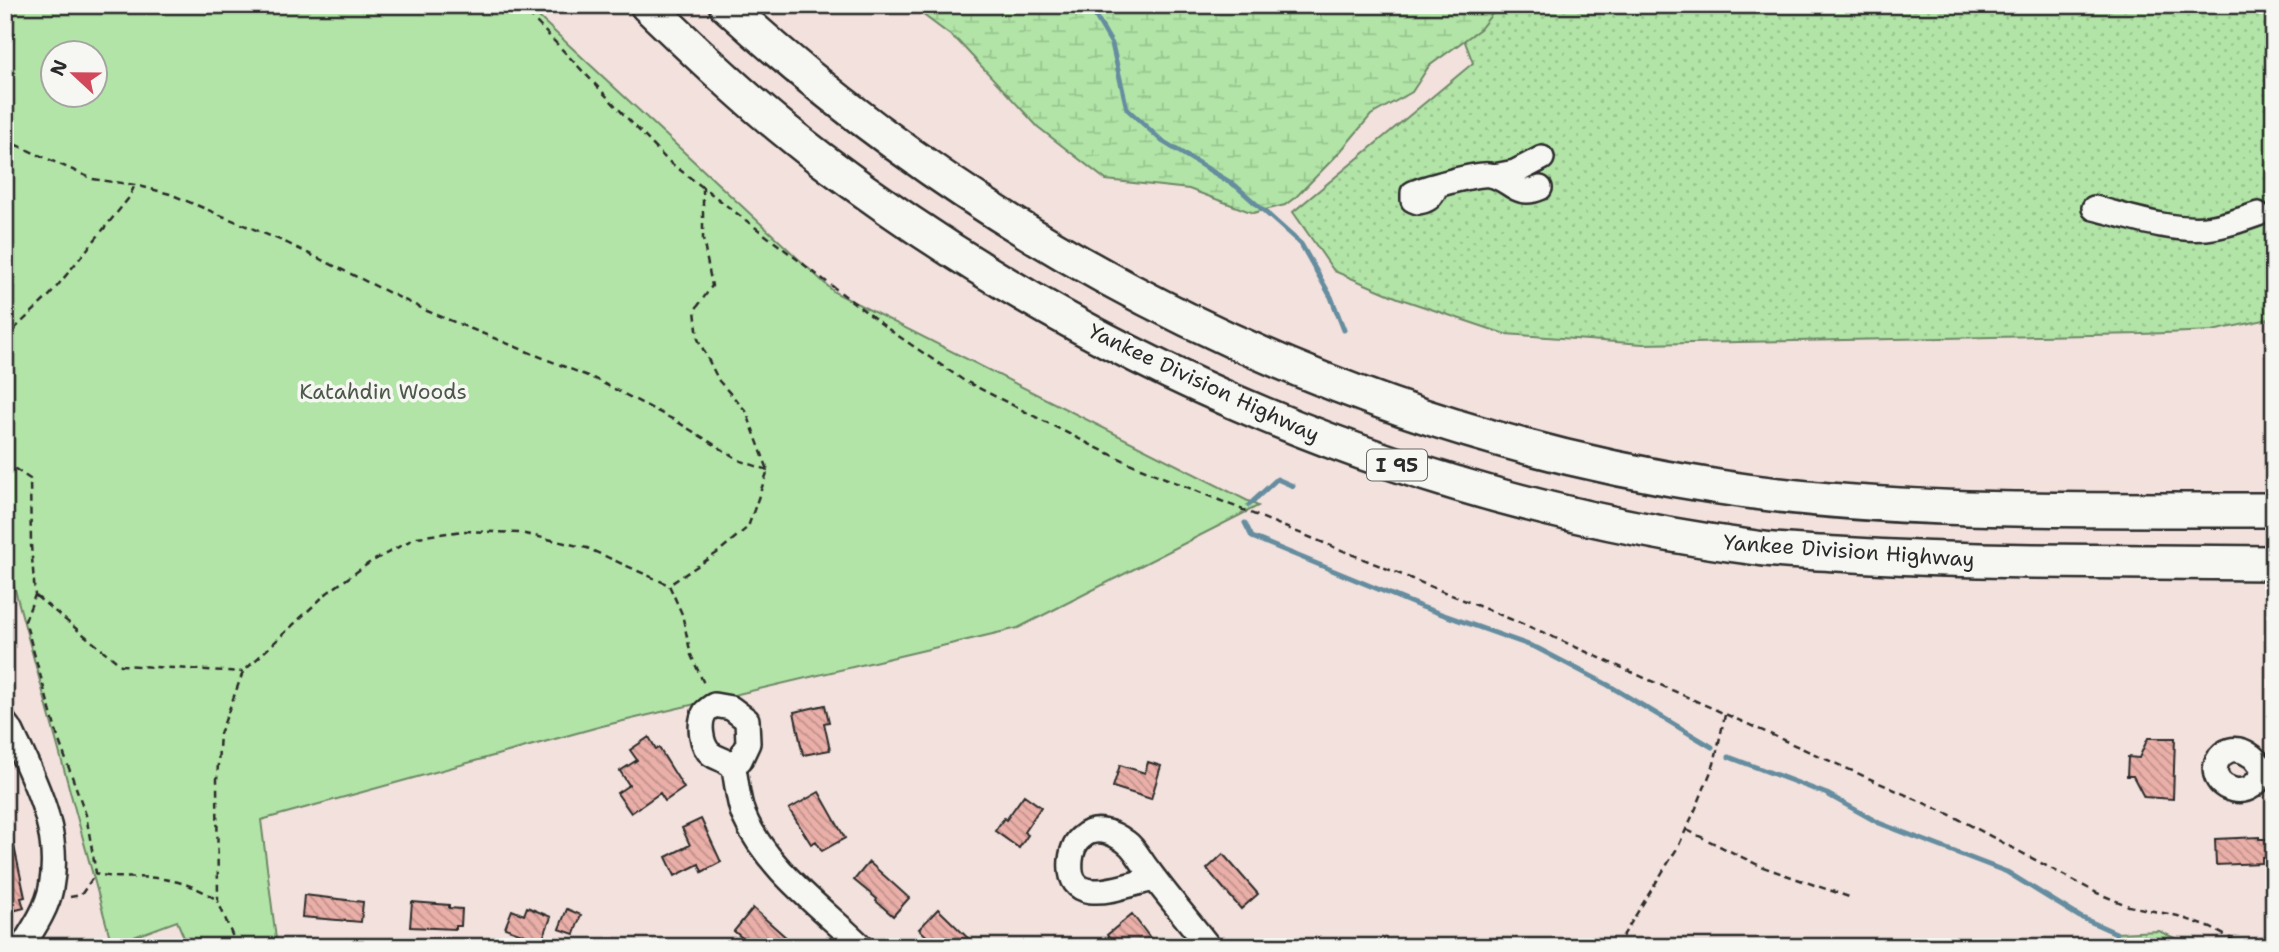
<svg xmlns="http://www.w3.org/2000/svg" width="2279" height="952" font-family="'Shantell Sans',sans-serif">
  <defs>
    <pattern id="grass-dots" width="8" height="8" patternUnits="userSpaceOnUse" patternTransform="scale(1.75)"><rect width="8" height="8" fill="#b1e4a6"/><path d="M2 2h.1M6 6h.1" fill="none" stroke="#98c48f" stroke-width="1.8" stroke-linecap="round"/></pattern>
    <pattern id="wetland-marsh" width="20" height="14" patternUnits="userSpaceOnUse" patternTransform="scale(1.75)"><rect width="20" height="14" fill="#b1e4a6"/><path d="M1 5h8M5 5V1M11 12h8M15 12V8" fill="none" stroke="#98c48f"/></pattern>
    <pattern id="building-back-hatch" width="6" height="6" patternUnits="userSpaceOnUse" patternTransform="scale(1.75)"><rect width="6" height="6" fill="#eaafa8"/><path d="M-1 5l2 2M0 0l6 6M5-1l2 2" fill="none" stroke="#be8f89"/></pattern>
  </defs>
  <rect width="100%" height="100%" fill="#f2e1dc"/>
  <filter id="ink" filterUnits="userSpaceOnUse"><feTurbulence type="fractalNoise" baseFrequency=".0143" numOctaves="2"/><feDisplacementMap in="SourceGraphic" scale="14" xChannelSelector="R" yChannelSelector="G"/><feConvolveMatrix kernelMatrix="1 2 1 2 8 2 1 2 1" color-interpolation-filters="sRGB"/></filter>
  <g filter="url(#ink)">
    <path fill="url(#grass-dots)" stroke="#6e8868" stroke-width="2" d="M1451,5H2274V318L2212,331L2142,334L1643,344L1505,334L1398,298L1334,271L1293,212L1473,63Z"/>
    <path fill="url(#wetland-marsh)" stroke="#6e8868" stroke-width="2" d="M910,5H1499L1480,29L1429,66L1412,92L1371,115L1339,153L1297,196L1285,205L1253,213L1189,189L1106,180L1038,127L958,41Z
      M2159,931L2194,947H2110L2116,933Z"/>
    <path fill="#b1e4a6" stroke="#6e8868" stroke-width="2" fill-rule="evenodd" d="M5,5H526L834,292L1258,506L1018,628L602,726L261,820L277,947H188L177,921L112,945L5,553ZM52,52H94V94H52Z"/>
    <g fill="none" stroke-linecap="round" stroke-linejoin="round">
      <path stroke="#658d9f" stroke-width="5" d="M1089,5L1112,44L1127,109L1162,141L1236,186L1301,244L1331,297L1344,330
        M1249,505L1277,479L1293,486
        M1245,523L1252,537L1419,606L1537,648L1608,685L1712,747
        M1729,757L1827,794L1879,823L2007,872L2080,917L2116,933"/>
    </g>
    <path fill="url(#building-back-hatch)" stroke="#2b2b2b" stroke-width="2" d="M825,705L829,722L824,723L830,750L803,755L794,712Z
      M649,737L656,749L659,748L684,788L665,801L660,793L631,813L617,793L629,785L620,771L637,760L630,750Z
      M2148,738H2175L2173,799L2144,797L2133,776H2127L2128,757L2139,758Z
      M1148,762L1161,766L1151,799L1113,787L1120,765L1145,773Z
      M819,792L845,838L822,851L816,841L811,844L789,809Z
      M1024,795L1041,807L1024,832L1028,835L1019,848L995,831L1004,818L1006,820Z
      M701,819L721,862L702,872L699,864L675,876L666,857L690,845L682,828Z
      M11,832L25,897L21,898L24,908L5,913V833Z
      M2259,837V839H2274V858H2262V863L2216,865L2215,839Z
      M1223,854L1258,894L1241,909L1207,869Z
      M869,862L909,898L893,916L876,901L877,899L854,880Z
      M304,895L363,902L361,922L302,917Z
      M412,902L449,905V908L462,909L461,926H456V929L410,927Z
      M527,907L551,917L542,941L505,928L512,910L524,915Z
      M753,908L797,947H753L734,931Z
      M567,909L581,915L574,934L559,929Z
      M938,909L977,947H938L919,929Z
      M1132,914L1157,947H1116L1107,935Z"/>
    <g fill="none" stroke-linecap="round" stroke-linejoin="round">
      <g stroke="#2b2b2b" stroke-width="28">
        <path id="minor" d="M1494,176L1515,172L1542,158
          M1434,191C1430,199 1426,201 1418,202L1413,200V193C1423,188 1478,173 1489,175C1510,177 1515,199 1540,188
          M2094,208C2130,217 2168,231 2206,228C2224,226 2241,220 2258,214
          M5,723L12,732C35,782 62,831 51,888C47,909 33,929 22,947
          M730,762L740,760L748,743L747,720L731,708L714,705C713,705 706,711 705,712C698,723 701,746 711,754C719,760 728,759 734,769C737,784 738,802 744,816C767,869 821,907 862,947
          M2265,772C2257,783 2249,793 2234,790C2198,781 2220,734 2250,755C2256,758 2260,766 2265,772L2274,773
          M1155,879C1130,882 1066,914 1071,860C1072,851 1075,842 1082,837C1095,825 1113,832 1126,842C1136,849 1141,862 1149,871C1168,897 1189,921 1209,947"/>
      </g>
      <g stroke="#2b2b2b" stroke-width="38">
        <path id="highway" d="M647,5C703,59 759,112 821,159C1095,366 1415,503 1757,548C1783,552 1810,552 1837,554C1902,558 1967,560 2033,561C2113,561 2193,563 2274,563
          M726,5C1001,257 1350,431 1719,487C1899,515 2091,509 2274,510"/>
      </g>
      <path stroke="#2b2b2b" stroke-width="2.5" stroke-dasharray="7 5" stroke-linecap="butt" d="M520,5L667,160L891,331L963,380L1093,446L1138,467L1542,632L1953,816L2097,893L2129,906L2178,916L2211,928L2247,947
        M5,140L93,179L135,185L170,194L287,243L427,311L595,379L676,421L741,461L768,470
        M703,187V239L712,286L695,310L698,339L719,381L746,411L768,470L748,527L717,553L669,585L682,614L691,655L705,686
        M5,338L50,295L128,199L135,185
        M5,462L30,479L31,545L35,595L25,621L58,738L86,815L96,873C115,880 136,876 156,878C180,881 199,887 218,901
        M36,596L121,665L243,672
        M1687,830L1760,866L1849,897
        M70,897L81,895L96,873
        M237,947L218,901L217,779L220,734L243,672L327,593L369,563L417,537L463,531L521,533L587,548L669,585
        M1616,947L1678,847L1696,808L1714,764L1725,715"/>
      <use href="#minor" stroke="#f6f6f2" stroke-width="23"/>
      <use href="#highway" stroke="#f6f6f2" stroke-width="33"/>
    </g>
  </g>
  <g text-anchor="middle" stroke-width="7" stroke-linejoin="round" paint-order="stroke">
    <rect fill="#f6f6f2" stroke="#686867" stroke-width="2" x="1367" y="449.5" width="60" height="31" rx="5"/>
    <g font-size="19" font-weight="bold" fill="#2b2b2b">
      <text x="1397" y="472">I 95</text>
    </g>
    <g font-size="21" fill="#2b2b2b" stroke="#f6f6f2">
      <text transform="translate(1204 383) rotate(25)" y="7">Yankee Division Highway</text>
      <text transform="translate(1849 551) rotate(4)" y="7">Yankee Division Highway</text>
    </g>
    <g font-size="21" fill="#4c594a" stroke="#f6f6f2">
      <text x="383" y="399">Katahdin Woods</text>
    </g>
  </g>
  <rect width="2279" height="952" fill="none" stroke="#f6f6f2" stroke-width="28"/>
  <rect x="14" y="14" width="2251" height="924" fill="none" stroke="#2b2b2b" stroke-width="2.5" filter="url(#ink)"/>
  <g transform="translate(74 74) rotate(292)"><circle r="33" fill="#f6f6f2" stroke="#a5a5a2" stroke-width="2"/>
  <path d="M0-5L12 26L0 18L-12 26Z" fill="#d1495b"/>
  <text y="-10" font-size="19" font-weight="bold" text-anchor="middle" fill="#2b2b2b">N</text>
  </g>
</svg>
